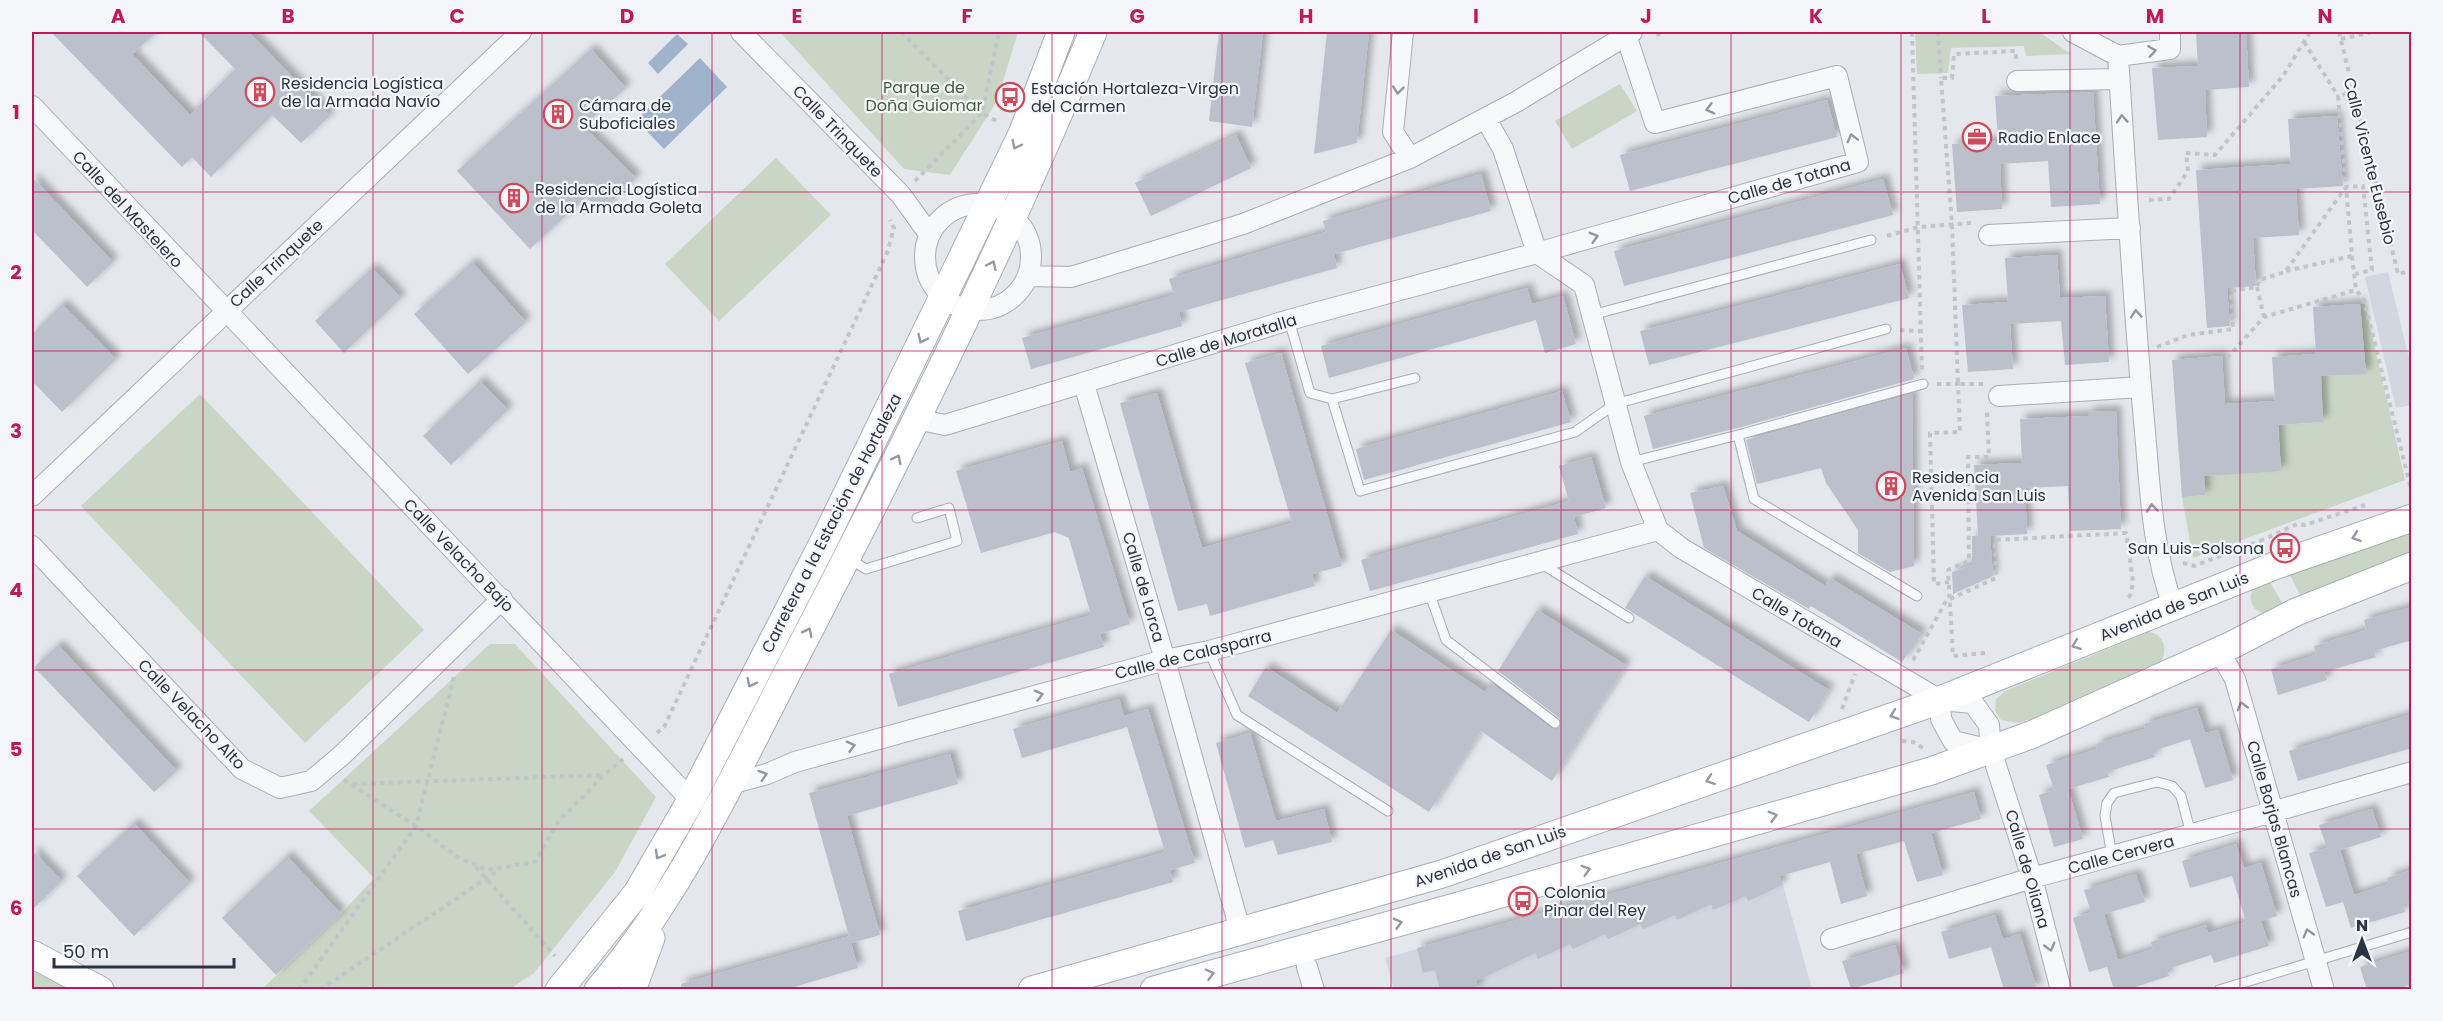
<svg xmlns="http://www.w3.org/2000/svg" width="2443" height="1021" font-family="Poppins,sans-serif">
  <defs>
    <filter id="shadow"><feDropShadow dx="5.5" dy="-5.5" stdDeviation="3" flood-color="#0004"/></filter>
  </defs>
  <rect width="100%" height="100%" fill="#e4e7ec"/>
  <path fill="#d2d6de" d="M2388,272L2411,367V405L2396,408L2365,277Z
    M1773,849L1812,989H1394L1385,958Z"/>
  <path fill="#c9d6c5" d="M780,32H1018L997,101L950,175L904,169Z
    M1915,32H2039L2071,54L2026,56L2024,46L1951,48L1948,73L1917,74Z
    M1620,84L1637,111L1572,149L1555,121Z
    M776,158L831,215L719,321L665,264Z
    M2360,304H2365L2405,480L2193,558L2182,497L2205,495L2201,431L2281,470L2279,425L2323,422L2321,376L2366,373Z
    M200,394L424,630L305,743L81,506Z
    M2411,531V552L2301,597L2290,575Z
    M2270,582L2284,606C2279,608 2271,613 2265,613C2252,613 2245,594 2256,587C2260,585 2266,583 2270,582Z
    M2149,632C2164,634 2168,649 2161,662L2039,717L2018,723L2001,720L1995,710L1996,699L2005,691Z
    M490,644H515L656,797L615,872L534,973L510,989H262L341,914L374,878L309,811Z
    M32,964L81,989H32Z"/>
  <path fill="#9fb4cc" d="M677,34L688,44L658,74L648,63Z
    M700,58L727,87L664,149L636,120Z"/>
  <path fill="#bbc0ca" filter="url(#shadow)" d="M51,32H157L132,54L190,115L235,69L199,32H249L330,116L301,143L272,115L211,177L192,157L182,167Z
    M1219,32H1263L1252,127L1209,121Z
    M1327,32H1369L1357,143L1314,154Z
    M2196,32H2246L2249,87L2205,90L2207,137L2158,140L2152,68L2198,66Z
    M591,49L626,88L583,126L636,178L601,213L586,197L530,249L457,171Z
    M2093,92L2100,204L2051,207L2048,161L2000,164L2002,209L1957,212L1952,144L1998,141L1995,96Z
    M1827,100L1837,137L1630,191L1620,155Z
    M2337,116L2343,186L2296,189L2299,235L2253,238L2256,286L2227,288L2230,326L2207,328L2196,170L2291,164L2288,119Z
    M1236,135L1251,168L1151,216L1135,183Z
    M1481,174L1491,211L1334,254L1337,268L1179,312L1182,326L1031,369L1022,338L1174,295L1169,279L1326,232L1323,221Z
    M32,177L113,262L87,287L32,230Z
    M1883,179L1893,215L1624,286L1614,251Z
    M2057,255L2060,298L2105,296L2109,362L2065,365L2061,321L2010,324L2013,369L1968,372L1962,305L2008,302L2005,258Z
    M472,262L526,322L468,374L414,314Z
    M1900,264L1909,298L1649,365L1640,331Z
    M372,268L401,298L344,353L315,321Z
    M1527,288L1532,304L1563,296L1576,344L1545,353L1536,320L1329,378L1321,346Z
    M62,304L116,359L62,412L32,381V334Z
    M2360,304L2366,374L2321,376L2323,422L2278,425L2281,471L2204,476L2205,495L2182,497L2172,360L2222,356L2225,404L2275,401L2272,357L2316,354L2313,307Z
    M1906,348L1914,379L1741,427L1653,449L1644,416Z
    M1281,353L1342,566L1312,574L1315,586L1210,616L1207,604L1178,611L1120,403L1157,393L1202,548L1292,523L1245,363Z
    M480,381L508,410L451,465L423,436Z
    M1562,391L1571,422L1364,480L1356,449Z
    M1912,394L1914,566L1890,572L1858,553V530L1826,483L1821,468L1757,484L1746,440Z
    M2116,411L2121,529L2070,531L2068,486L2025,488L2027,534L1990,536L1993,576L1953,594L1952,572L1972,565V536H1978L1974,465L2022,463L2020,419L2088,416V412Z
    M1062,441L1070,472L1082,468L1130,624L1100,634L1104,647L898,707L889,674L1091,615L1069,538L1055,532L981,553L956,471Z
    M1591,457L1606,508L1574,517L1578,534L1370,591L1361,560L1569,501L1559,466Z
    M1723,486L1737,531L1825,586L1830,578L1922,634L1902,662L1811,606L1809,609L1704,548L1690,493Z
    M1645,576L1829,690L1809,722L1625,608Z
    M2412,607V640L2374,651L2376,657L2324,672L2327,680L2278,695L2271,669L2316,655L2314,646L2366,630L2364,620Z
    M1537,610L1626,665L1552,781L1481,731L1429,812L1248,696L1266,667L1337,713L1391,630L1485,692L1491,683L1551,728L1557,729L1562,724L1559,718L1498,671Z
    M58,645L177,771L154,792L34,667Z
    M1119,699L1124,716L1148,709L1195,863L1170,870L1173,882L966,941L958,911L1165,852L1127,727L1022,758L1013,729Z
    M2197,708L2205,733L2218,730L2233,780L2205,788L2190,739L2153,751L2155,757L2107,772L2109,777L2068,789L2083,839L2054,847L2039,795L2054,790L2046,765L2097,749L2096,744L2145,729L2144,724Z
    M2412,714V748L2298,781L2289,751Z
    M1250,733L1276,821L1324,809L1332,842L1278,855L1273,840L1245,848L1216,743Z
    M950,754L958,784L847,816L880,935L851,943L809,793Z
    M1974,792L1981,819L1931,833L1943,875L1917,882L1904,841L1856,854L1867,896L1841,904L1830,862L1780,876L1782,885L1748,901L1746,896L1713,910L1711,904L1677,920L1675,915L1643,929L1640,924L1608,939L1605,934L1573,949L1570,944L1538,959L1535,953L1476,981L1478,990H1440L1435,970L1423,973L1417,948Z
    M2372,809L2381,837L2340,850L2354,895L2389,884L2387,878L2412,870V901L2403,904L2405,912L2351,928L2343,902L2326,907L2309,853L2327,848L2319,825Z
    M134,823L190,883L134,936L77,876Z
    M2236,844L2244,868L2261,863L2277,916L2261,921L2269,946L2214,963L2211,955L2167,969L2169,976L2126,990H2114L2107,967L2089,972L2073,918L2091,912L2084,890L2136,874L2145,902L2104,914L2118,960L2153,949L2151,942L2206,925L2208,933L2246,922L2232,876L2190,888L2182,861Z
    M32,850L62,881L32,910Z
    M287,856L341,914L276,975L222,918Z
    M1995,915L2003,939L2020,934L2037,990H2004L1991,947L1949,959L1941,932Z
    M849,936L858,968L784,990H681V984Z
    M1895,945L1904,973L1851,989L1842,961Z
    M2412,951V984L2395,990H2367L2360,967Z"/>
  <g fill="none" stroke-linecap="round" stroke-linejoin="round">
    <g stroke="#a9aeb7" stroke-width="11">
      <path id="lane" d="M1592,315L1871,240
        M1289,320L1310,393L1332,399L1360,491L1575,432L1615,404L1886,329
        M1332,399L1415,378
        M1738,435L1923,384
        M1631,462L1738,435L1754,499L1917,596
        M848,558L866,569L957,541L949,508L917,518
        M1542,564L1629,618
        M1429,592L1446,640L1555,723
        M1209,651L1237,715L1388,811
        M2112,856L2105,816L2107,803L2114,793L2157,782L2172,786L2181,796L2191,834
        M2219,990L2412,932"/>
    </g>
    <g stroke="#a9aeb7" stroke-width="22">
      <path id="street" d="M741,32L901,195L929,234
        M1403,32L1393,132L1410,158
        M2073,32L2118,56L2170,49V32
        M2118,56C2126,178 2133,300 2144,421C2150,483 2151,546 2173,606
        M2017,81L2119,79
        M32,106L691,800
        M1486,119L1503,149L1537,253L1584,285L1631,462L1658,530L1681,548L1940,700
        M925 257a53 53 0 1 1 106 0a53 53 0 1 1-106 0Z
        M1989,235L2130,228
        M1029,276L1071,277L1243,224L1410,158L1516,102L1632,32
        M1084,384L1165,660L1240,930
        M1999,396L2141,387
        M916,419L945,425L1289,320L1537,253L1858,162L1837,76L1655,123L1626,35
        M32,496L521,32
        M32,546L242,769L280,788L311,781L341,756L502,599
        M2219,651L2235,679L2324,990
        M1940,700L1973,703L1989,725L1991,750L1953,741L1941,719Z
        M1991,750L2032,878L2061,990
        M729,784L767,774L795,762L1165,660L1209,651L1658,530
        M1831,939L2032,878L2272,812L2412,772
        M1307,967L1314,990"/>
    </g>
    <g stroke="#a9aeb7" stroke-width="29">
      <path id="secondary" d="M32,954L100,990
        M559,990L637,893L691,800L824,541L958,266L1022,134L1061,32
        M598,990C683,891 737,769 797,654C903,450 1006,244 1093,32
        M632,990L651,938
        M1032,990L1442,874L1940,700L2274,566L2412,518
        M1154,990L1455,907L1931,771L2031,735L2232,645L2296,612L2412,566"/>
    </g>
    <path stroke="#c2c5cb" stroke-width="4" stroke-dasharray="4.5 4.5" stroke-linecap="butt" d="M901,32L982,113L1000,123
      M1657,32L1661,40
      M1912,32L1922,370
      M1938,32L1941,78
      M2339,32L2398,274L2411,271L2412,274
      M2341,39L2372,32
      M2304,42L2338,96
      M915,181L982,113L999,32
      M2149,200L2169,199L2188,171L2186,153L2215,155L2283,76L2310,32
      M1887,236L1918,227L1971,223
      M2352,256L2356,290L2364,300L2411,489
      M2286,271L2352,256L2346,187L2363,186L2372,270L2355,274
      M2257,287L2264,317
      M1900,330L1920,331
      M2157,347L2188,335L2233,329L2231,291L2257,287L2259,280L2285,272L2346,187L2338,96L2354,92
      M2227,358L2264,317L2356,290
      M1937,384H1958L1960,432L1930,433L1934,584L1949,582
      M1983,384H1958L1952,225L1941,78H1952L1954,54L2016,51V59
      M2260,541L2297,524L2305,525L2365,505
      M2183,563L2194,566L2260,541
      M2128,597L2130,596L2133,583L2129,551H2137
      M1950,599L1996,578L1995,540L2126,533L2129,551
      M1985,653L1953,656L1948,570L1969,561L1968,457H1989L1987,412
      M1913,660L1949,596
      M1842,709L1855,674
      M657,733L664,727L887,253L894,228L890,220
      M1902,741L1913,742L1923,748
      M344,780L416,826L457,857L487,870L535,862L558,822L604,775L623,759
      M353,784L603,775
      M476,867L555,956
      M299,990L416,826L454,677
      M320,990L499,870"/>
    <use href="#lane" stroke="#f7f8fa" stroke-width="9"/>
    <use href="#street" stroke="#f7f8fa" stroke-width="20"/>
    <use href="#secondary" stroke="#fff" stroke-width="27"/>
  </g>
  <defs><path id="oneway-chevron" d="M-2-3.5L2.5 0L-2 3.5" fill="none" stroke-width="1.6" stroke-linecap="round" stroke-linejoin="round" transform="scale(1.5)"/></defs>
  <g stroke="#9196a0">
    <use href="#oneway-chevron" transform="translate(2152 51) rotate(-8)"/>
    <use href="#oneway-chevron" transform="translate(1398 90) rotate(96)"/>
    <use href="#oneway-chevron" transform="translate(1710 109) rotate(165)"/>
    <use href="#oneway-chevron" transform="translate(2122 119) rotate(-94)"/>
    <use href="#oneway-chevron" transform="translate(1852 138) rotate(-104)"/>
    <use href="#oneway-chevron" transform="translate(1594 237) rotate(-16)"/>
    <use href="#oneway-chevron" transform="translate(2136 314) rotate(-94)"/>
    <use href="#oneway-chevron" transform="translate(2152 508) rotate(-95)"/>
    <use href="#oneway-chevron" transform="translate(1039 695) rotate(-15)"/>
    <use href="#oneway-chevron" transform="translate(2242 706) rotate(-106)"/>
    <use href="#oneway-chevron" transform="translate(851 746) rotate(-15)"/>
    <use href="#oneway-chevron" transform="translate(763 775) rotate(-18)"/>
    <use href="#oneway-chevron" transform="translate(2308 933) rotate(-106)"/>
    <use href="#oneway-chevron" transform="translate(2050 947) rotate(75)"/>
  </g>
  <g stroke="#959aa2">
    <use href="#oneway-chevron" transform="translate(1016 145) rotate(117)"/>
    <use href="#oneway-chevron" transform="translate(992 265) rotate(-65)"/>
    <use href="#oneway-chevron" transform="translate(922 339) rotate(116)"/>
    <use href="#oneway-chevron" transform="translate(897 459) rotate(-63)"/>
    <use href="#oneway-chevron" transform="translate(2356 537) rotate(161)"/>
    <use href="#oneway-chevron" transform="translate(808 632) rotate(-63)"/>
    <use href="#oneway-chevron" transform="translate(2076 645) rotate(159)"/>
    <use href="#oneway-chevron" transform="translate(751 683) rotate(117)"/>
    <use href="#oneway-chevron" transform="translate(1894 715) rotate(161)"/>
    <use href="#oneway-chevron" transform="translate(1710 780) rotate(161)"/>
    <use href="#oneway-chevron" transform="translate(1773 816) rotate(-16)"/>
    <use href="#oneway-chevron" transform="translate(659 855) rotate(120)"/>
    <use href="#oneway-chevron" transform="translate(1586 870) rotate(-16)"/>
    <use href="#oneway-chevron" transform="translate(1398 923) rotate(-15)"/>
    <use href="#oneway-chevron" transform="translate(1210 974) rotate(-15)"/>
  </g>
  <path fill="none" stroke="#c2185b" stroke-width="1.5" stroke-opacity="0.55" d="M203,32V990M373,32V990M542,32V990M712,32V990M882,32V990M1052,32V990M1222,32V990M1391,32V990M1561,32V990M1731,32V990M1901,32V990M2070,32V990M2240,32V990M32,192H2412M32,351H2412M32,510H2412M32,670H2412M32,829H2412"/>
  <defs>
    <g id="building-ring" transform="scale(1.5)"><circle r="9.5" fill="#f4f6f9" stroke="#d1495b" stroke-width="1.5"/><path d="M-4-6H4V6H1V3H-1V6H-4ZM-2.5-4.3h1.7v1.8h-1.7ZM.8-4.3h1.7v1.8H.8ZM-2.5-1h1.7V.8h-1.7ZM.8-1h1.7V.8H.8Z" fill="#d1495b"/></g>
    <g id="bus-ring" transform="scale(1.5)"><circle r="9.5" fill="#f4f6f9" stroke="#d1495b" stroke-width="1.5"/><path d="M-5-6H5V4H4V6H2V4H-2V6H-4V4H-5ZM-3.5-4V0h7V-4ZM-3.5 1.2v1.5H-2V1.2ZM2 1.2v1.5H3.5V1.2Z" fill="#d1495b"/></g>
    <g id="office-ring" transform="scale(1.5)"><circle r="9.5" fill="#f4f6f9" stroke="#d1495b" stroke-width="1.5"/><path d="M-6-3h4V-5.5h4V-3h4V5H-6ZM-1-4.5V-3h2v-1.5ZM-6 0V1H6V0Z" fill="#d1495b"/></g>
  </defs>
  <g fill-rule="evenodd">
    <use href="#building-ring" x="260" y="92"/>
    <use href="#bus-ring" x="1010" y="97"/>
    <use href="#building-ring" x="558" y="114"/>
    <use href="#office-ring" x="1977" y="137"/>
    <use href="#building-ring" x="514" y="198"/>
    <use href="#building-ring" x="1891" y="486"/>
    <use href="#bus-ring" x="2285" y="548"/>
    <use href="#bus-ring" x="1523" y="901"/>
  </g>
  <g text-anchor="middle" stroke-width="4.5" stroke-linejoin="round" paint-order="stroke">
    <g font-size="16" fill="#2b3445" stroke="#f4f6f9" text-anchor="start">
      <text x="281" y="89">Residencia Logística<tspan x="281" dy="18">de la Armada Navío</tspan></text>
      <text x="1031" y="94">Estación Hortaleza-Virgen<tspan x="1031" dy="18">del Carmen</tspan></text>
      <text x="579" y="111">Cámara de<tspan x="579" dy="18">Suboficiales</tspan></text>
      <text x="1998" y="143">Radio Enlace</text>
      <text x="535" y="195">Residencia Logística<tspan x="535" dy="18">de la Armada Goleta</tspan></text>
      <text x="1912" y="483">Residencia<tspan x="1912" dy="18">Avenida San Luis</tspan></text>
      <text x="2264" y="554" text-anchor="end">San Luis-Solsona</text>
      <text x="1544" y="898">Colonia<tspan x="1544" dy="18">Pinar del Rey</tspan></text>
    </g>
    <g font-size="16" fill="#3f6138" stroke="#f4f6f9">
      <text x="924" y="93">Parque de<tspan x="924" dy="18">Doña Guiomar</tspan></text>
    </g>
    <g font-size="16" fill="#2b3445" stroke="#f4f6f9">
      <text transform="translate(838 131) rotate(46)" y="6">Calle Trinquete</text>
      <text transform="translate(2370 161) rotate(76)" y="6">Calle Vicente Eusebio</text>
      <text transform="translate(1789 181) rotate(-16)" y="6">Calle de Totana</text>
      <text transform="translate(128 209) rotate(47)" y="6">Calle del Mastelero</text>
      <text transform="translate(276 263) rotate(-43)" y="6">Calle Trinquete</text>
      <text transform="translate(1226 340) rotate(-17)" y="6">Calle de Moratalla</text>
      <text transform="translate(831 523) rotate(-63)" y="6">Carretera a la Estación de Hortaleza</text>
      <text transform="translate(459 555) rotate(46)" y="6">Calle Velacho Bajo</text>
      <text transform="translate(1144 587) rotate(74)" y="6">Calle de Lorca</text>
      <text transform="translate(2174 606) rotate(-22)" y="6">Avenida de San Luis</text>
      <text transform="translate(1797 617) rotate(31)" y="6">Calle Totana</text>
      <text transform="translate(1193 654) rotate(-14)" y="6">Calle de Calasparra</text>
      <text transform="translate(192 714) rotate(46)" y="6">Calle Velacho Alto</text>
      <text transform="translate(2275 819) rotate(74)" y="6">Calle Borjas Blancas</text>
      <text transform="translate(2121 854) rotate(-15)" y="6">Calle Cervera</text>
      <text transform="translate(1490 856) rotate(-19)" y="6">Avenida de San Luis</text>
      <text transform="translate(2028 869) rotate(74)" y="6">Calle de Oliana</text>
    </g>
  </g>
  <rect width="2443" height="1021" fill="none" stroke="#f4f6f9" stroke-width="66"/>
  <g transform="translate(2362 940)" stroke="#f4f6f9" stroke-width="4.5" paint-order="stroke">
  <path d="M0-4.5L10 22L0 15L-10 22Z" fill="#2b3445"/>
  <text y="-9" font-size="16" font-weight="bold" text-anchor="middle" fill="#2b3445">N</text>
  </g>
  <path d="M54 958v9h180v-9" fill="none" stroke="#2b3445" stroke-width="3"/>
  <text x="63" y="958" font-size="18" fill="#2b3445" stroke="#f4f6f9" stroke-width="4.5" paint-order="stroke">50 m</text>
  <rect x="33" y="33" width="2377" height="955" fill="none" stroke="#c2185b" stroke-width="2"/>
  <g font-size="20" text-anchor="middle" font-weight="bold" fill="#c2185b">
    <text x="118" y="23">A</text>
    <text x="288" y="23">B</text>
    <text x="457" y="23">C</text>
    <text x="627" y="23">D</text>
    <text x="797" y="23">E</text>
    <text x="967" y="23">F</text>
    <text x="1137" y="23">G</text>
    <text x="1306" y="23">H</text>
    <text x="1476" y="23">I</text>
    <text x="1646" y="23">J</text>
    <text x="1816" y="23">K</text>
    <text x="1986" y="23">L</text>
    <text x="2155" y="23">M</text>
    <text x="2325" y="23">N</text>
    <text x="16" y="119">1</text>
    <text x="16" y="279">2</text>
    <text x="16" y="438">3</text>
    <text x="16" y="597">4</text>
    <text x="16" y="756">5</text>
    <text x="16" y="915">6</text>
  </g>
</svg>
